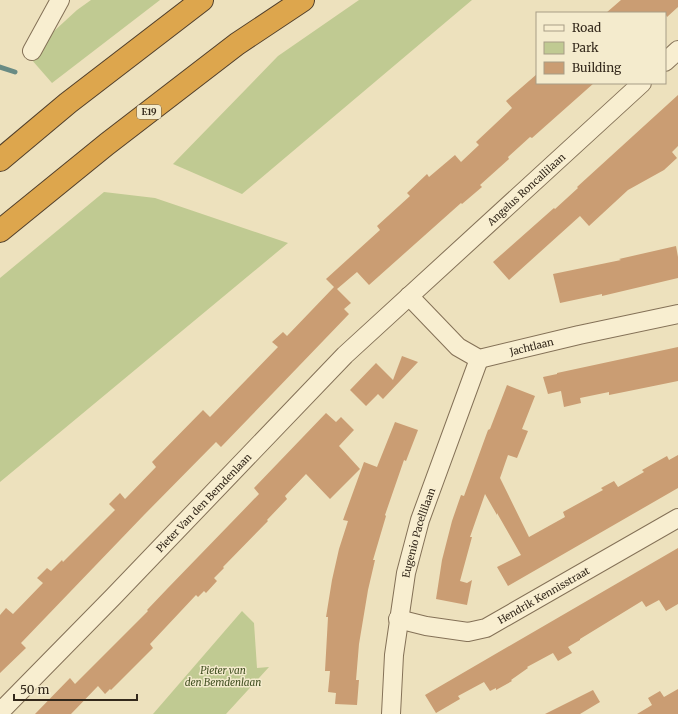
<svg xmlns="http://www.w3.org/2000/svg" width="678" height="714" font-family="Merriweather,serif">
  <rect width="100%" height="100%" fill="#ede1bd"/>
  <path fill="#c0ca92" d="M91,0H160L52,83L31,59L41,43L77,10Z
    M359,0H472L242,194L173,164L278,56Z
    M104,192L155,198L288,243L0,482V278Z
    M242,611L254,623L257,668L269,667L226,714H153Z"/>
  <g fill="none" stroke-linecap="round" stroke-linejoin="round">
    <path stroke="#698b84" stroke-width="5" d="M0,67L15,72"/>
  </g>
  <path fill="#ca9d73" d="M621,0H678V7L667,17L665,13H606Z
    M537,74V83H594L532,138L530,137L508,157L509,159L480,185L482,187L462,204L461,203L369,285L357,272L337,289L351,303L344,309L349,314L221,447L216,442L144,515L21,643L26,648L0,673V615L6,608L13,614L43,583L37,578L47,568L51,571L62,560L63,562L115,510L109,504L120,493L125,499L127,497L156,467L152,462L203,410L210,417L278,347L272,342L283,332L287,336L334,287L326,279L380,230L377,226L410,196L407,193L427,174L429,177L455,155L461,162L479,145L476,142L512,108L506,101Z
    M678,95V146L672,152L677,158L664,170L628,190L589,226L580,216L509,280L493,262L554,208L555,209L578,188L577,187Z
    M676,246L678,257V278L602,296V294L560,303L553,274L621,260L619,259Z
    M678,347V381L624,392L609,395V392L580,398L581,403L564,407L561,391L548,394L543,377L557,374V373Z
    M402,356L418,362L383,399L378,394L366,406L350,390L376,363L393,380Z
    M507,385L535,396L522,429L528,431L517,458L508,455L500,478L529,537L565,517L563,512L603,490L601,488L614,481L618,487L644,472L642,470L667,456L669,460L678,455V488L508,586L497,567L521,555L497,513V515L485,494L470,537H472L460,581L467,583L472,580L467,605L436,599L442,560L452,521L461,495L464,496L488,430L490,429Z
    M326,413L336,422L341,417L354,430L339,446L360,469L330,499L306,474L285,496L287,499L267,520L268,521L223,567L224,568L214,578L217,581L206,593L204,591L198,597L196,595L150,644L153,648L111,690L110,689L105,694L98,686L71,714H35L70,678L75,684L148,611L147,610L167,589L259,494L254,488Z
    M395,422L418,430L406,461L404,460L385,515L386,516L373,560H375L368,590L359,644L356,680H359L357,705L335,704L336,693L328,692L330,671H325L328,617H326L332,580L339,549L348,521L343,520L364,462L377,467Z
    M678,548V604L666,611L659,600L646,607L642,601L580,639V640L568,647L572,653L558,661L553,653L527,667L528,668L511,680L512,681L496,690V688L490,691L484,682L458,696L460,699L436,713L425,695Z
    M678,689V714H637L652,705L648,698L660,691L664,697Z
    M593,690L600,702L580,714H545Z"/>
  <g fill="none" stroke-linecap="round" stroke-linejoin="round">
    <g stroke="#847157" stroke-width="20">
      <g id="minor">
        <path d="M32,51L60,0"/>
        <path d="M665,62L678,50"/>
        <path id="s1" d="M409,296L458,347L479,359L579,335L678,314"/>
        <path id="s2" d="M398,619L426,626L468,632L486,628L678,518"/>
        <path id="s3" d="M0,712L113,597L345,355L642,83"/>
        <path id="s4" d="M391,714L394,655L406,573L420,520L479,359"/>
      </g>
    </g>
    <g stroke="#513f2b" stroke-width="24">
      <path id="motorway" d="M0,160L68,103L202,0
        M0,231L107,144L237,44L303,0"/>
    </g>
    <use href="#minor" stroke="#f8eed0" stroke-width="18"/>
    <use href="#motorway" stroke="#dda64d" stroke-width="22"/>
  </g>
  <g text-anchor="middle" stroke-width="3" stroke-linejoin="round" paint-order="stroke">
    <rect fill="#f4ebcd" stroke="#6d6250" stroke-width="1" x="137" y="105" width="24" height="14" rx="3"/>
    <g font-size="9" font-weight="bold" fill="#33281b">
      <text x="149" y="115">E19</text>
    </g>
    <g font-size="10" fill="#33281b" stroke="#f4ebcd">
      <text dy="4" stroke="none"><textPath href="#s3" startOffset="742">Angelus Roncallilaan</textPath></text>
      <text dy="4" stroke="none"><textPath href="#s1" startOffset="149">Jachtlaan</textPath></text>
      <text dy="4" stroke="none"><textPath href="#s3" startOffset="292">Pieter Van den Bemdenlaan</textPath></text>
      <text dy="4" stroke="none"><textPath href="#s4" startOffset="184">Eugenio Pacellilaan</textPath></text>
      <text dy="4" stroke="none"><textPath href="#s2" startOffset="156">Hendrik Kennisstraat</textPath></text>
    </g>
    <g font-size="10" font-style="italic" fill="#425022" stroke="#f4ebcd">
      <text x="223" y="674">Pieter van<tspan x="223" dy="12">den Bemdenlaan</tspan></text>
    </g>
  </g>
  <rect x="536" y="12" width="130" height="72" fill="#f4ebcd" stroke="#a79d86"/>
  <rect x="544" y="25" width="20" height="6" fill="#f8eed0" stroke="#a79d86"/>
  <text x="572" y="32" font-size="12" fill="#33281b">Road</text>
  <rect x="544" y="42" width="20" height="12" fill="#c0ca92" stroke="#a79d86"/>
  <text x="572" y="52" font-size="12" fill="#33281b">Park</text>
  <rect x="544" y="62" width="20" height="12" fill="#ca9d73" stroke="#a79d86"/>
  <text x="572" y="72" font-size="12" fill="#33281b">Building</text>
  <path d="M14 694v6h123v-6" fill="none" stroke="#33281b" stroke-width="2"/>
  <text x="20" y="694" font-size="12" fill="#33281b" stroke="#f4ebcd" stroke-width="3" paint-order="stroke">50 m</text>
</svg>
